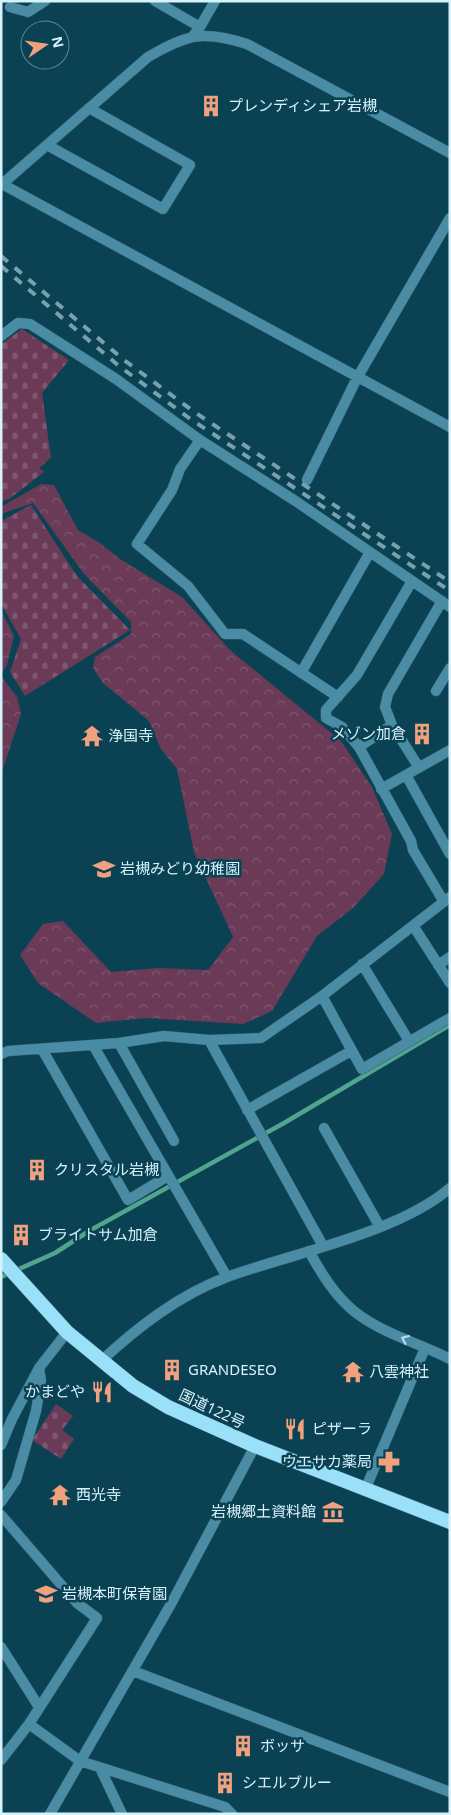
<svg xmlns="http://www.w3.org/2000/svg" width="451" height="1815" font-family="'Noto Sans','Noto Sans JP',sans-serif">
  <defs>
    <pattern id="forest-crowns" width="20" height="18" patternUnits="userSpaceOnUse" patternTransform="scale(1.25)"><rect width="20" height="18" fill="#6a3a57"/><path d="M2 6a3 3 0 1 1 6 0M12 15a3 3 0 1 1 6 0" fill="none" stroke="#7f5770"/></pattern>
    <pattern id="cemetery-stones" width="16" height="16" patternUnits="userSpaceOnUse" patternTransform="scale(1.25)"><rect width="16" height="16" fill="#6a3a57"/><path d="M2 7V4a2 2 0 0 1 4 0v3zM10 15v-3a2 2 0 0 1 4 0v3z" fill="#7f5770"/></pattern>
  </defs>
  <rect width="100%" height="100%" fill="#0a4253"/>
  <path fill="url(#forest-crowns)" d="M41,484L54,485L78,530L100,543L120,559L182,597L231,651L341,741L372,787L392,834L384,874L353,908L317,936L272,1011L243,1024L146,1018L96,1023L38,983L20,955L43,924L63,921L111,972L158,968L208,970L233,937L194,852L177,769L161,749L149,721L103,683L93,668L95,657L131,634V622L84,574L33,503L1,514V507Z
    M1,610L14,636L7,665L1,674Z
    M1,676L17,697L21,714L1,775Z"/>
  <path fill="url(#cemetery-stones)" d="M22,329L69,360L42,393L51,458L39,468L44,472L9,499L1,502V344Z
    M31,505L77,576L130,630L25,696L10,672L21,639L1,604V521Z
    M56,1404L73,1416L62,1430L74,1439L61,1459L32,1440Z"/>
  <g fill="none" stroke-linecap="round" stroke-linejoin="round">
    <path stroke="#51a58e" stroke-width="4.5" d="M1,1277L55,1253L89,1231L284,1123L450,1025"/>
    <g stroke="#2f6271" stroke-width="11">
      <path id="minor" d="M155,1L200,27L193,36
        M10,7L28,12L45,1
        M200,27L215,1
        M47,145L163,209L190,165L89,108
        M2,184L450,427
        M1,336L18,323L30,324L116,379L200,440L297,502L450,607
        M200,440L180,469L172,490L137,544L188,586L225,634H243L338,697
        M307,480L357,378L450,218
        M301,673L370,552
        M436,691L450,668
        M392,725L359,747L342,727L326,718V710L357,675L412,581
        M359,747L411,841L413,850L444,902
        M450,750L406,775L450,854
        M418,766L392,725L385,707L388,694L442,601
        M381,789L406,775
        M414,927L450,983
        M362,964L409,1041
        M438,965L450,957
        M322,996L362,1069L450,1018
        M209,1040L323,1246
        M119,1043L174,1141
        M93,1045L227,1277
        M42,1049L128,1200L168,1176
        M1,1054L8,1051L119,1043L164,1036L209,1040L261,1038L322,996L450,897
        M247,1110L351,1051
        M324,1128L380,1227
        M309,1251C321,1273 335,1296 355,1312C383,1334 419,1343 450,1359
        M1,1445L12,1419L39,1368
        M365,1490L425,1348
        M1,1502L16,1480L36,1411L41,1381L39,1368L67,1332
        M1,1515L77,1603L97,1618L29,1724L1,1760
        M1,1647L39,1707
        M133,1671L450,1792
        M29,1724L80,1761L225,1807L232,1814
        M100,1768L122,1814
        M50,1814L171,1604L255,1446"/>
    </g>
    <g stroke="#2f6271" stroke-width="11">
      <path id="tertiary" d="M1,185L148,57C188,34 203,30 247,44L450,153
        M101,1361C139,1326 179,1295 227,1277C293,1253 398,1233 450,1188"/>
    </g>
    <g stroke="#2f6271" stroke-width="15">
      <path id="trunk" d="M1,1259L67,1332L133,1386L168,1407L255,1446L450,1522"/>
    </g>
    <use href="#minor" stroke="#4a8ca4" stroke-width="10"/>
    <use href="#tertiary" stroke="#4a8ca4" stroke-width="10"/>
    <use href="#trunk" stroke="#99e0f8" stroke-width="14"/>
    <path stroke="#78a0ad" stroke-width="4" stroke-dasharray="9 9" stroke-linecap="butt" d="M1,256L124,360L193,411L450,582
      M1,266L119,366L189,418L450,591"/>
  </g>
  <defs><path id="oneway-chevron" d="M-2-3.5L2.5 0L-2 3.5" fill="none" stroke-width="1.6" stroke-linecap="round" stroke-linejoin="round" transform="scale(1.25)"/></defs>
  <use stroke="#bcdeea" href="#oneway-chevron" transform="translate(405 1339) rotate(-156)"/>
  <defs>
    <g id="building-bare" transform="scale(1.725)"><path d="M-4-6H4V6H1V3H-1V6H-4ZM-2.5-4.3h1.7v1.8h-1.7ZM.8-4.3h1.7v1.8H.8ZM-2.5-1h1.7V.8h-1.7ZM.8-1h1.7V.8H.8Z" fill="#f2a17e" stroke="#0a4253" stroke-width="2.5" paint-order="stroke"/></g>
    <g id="temple-bare" transform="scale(1.725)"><path d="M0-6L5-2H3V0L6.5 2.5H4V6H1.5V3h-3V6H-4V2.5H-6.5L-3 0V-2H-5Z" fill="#f2a17e" stroke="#0a4253" stroke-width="2.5" paint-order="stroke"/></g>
    <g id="school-bare" transform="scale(1.725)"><path d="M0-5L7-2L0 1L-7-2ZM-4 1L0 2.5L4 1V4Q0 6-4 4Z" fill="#f2a17e" stroke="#0a4253" stroke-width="2.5" paint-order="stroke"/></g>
    <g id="restaurant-bare" transform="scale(1.725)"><path d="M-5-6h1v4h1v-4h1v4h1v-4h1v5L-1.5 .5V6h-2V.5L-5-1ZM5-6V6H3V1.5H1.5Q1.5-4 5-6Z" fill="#f2a17e" stroke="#0a4253" stroke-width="2.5" paint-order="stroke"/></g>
    <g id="pharmacy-bare" transform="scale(1.725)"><path d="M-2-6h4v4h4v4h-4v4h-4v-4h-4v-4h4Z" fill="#f2a17e" stroke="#0a4253" stroke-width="2.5" paint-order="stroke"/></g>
    <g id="museum-bare" transform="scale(1.725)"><path d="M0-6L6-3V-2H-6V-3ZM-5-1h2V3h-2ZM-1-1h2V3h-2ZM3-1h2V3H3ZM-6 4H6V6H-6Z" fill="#f2a17e" stroke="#0a4253" stroke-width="2.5" paint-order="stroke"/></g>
  </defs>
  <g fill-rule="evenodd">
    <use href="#building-bare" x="211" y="106"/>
    <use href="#building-bare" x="422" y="734"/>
    <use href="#temple-bare" x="92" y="736"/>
    <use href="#school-bare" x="104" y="869"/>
    <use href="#building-bare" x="37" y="1170"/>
    <use href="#building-bare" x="21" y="1235"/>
    <use href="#building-bare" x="172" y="1370"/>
    <use href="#temple-bare" x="353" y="1372"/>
    <use href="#restaurant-bare" x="102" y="1392"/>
    <use href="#restaurant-bare" x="295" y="1429"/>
    <use href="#pharmacy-bare" x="389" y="1462"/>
    <use href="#temple-bare" x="60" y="1495"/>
    <use href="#museum-bare" x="333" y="1512"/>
    <use href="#school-bare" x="46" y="1594"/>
    <use href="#building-bare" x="243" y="1746"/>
    <use href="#building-bare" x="225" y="1783"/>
  </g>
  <g text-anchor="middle" stroke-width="5" stroke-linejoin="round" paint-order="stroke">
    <g font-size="15" fill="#d8f2fc" stroke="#0a4253" text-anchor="start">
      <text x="228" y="111">プレンディシェア岩槻</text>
      <text x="406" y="739" text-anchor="end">メゾン加倉</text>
      <text x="108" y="741">浄国寺</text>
      <text x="120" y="874">岩槻みどり幼稚園</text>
      <text x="54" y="1175">クリスタル岩槻</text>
      <text x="38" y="1240">ブライトサム加倉</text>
      <text x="188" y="1375">GRANDESEO</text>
      <text x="369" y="1377">八雲神社</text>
      <text x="85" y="1397" text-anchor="end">かまどや</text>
      <text x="312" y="1434">ピザーラ</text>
      <text x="372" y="1467" text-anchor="end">ウエサカ薬局</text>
      <text x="76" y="1500">西光寺</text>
      <text x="316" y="1517" text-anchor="end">岩槻郷土資料館</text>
      <text x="62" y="1599">岩槻本町保育園</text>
      <text x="260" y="1751">ボッサ</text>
      <text x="242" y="1788">シエルブルー</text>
    </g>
    <g font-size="15" fill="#d8f2fc" stroke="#0a4253">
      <text transform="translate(212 1409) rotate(25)" y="5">国道122号</text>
    </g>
  </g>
  <rect width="451" height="1815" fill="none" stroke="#d8f2fc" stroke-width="5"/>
  <g transform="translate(45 45) rotate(77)"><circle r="24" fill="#0a4253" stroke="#5c8897"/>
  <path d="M0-4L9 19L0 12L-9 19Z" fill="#f2a17e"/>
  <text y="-8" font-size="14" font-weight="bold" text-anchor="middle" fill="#d8f2fc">N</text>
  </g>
</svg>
